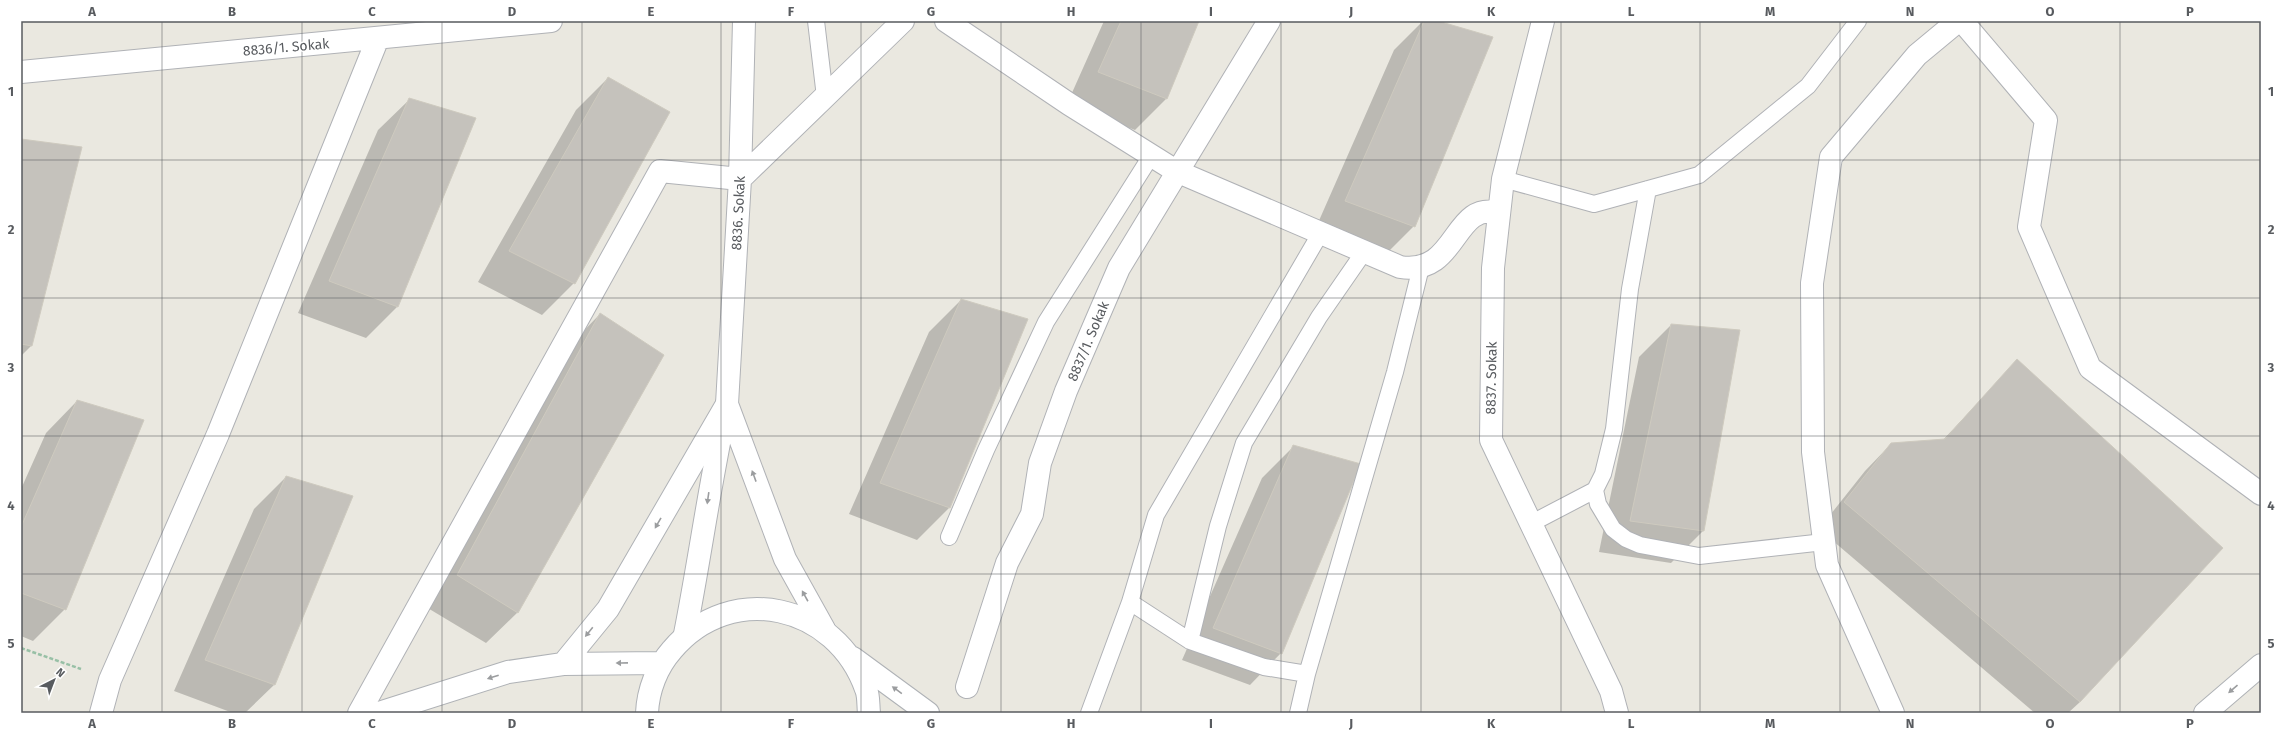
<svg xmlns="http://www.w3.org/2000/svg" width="2282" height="734" font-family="'Fira Sans',sans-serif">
  <rect width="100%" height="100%" fill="#eae8e0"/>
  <path fill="#0003" d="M1104,21H1198L1167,98L1135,130L1067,104Z
    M1423,21H1434L1414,226L1382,258L1314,232L1394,50Z
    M608,78L574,283L542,315L478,282L576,110Z
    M410,99L475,118L397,307L366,338L298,313L378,130Z
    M21,140L32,345L21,356Z
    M961,300L1026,320L949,508L917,540L849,514L929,332Z
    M600,314L518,612L486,643L426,607L569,346Z
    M1671,325L1739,331L1703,531L1671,563L1599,552L1639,357Z
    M2017,361L2080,702L2068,713H2035L1819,529L1865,471L1891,444L1943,440Z
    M77,401L65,609L33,641L21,636V489L46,433Z
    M1294,446L1281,653L1250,685L1182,660L1262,478Z
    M286,477L351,497L274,685L245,713H233L174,691L254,509Z"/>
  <path fill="#c5c2bc" stroke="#cecabf" d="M1121,21H1199L1167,99L1098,72Z
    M1424,21H1438L1493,37L1415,227L1345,201Z
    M608,77L670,112L575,284L509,251Z
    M409,98L476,118L398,307L329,281Z
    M21,139L82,147L32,346L21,344Z
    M961,299L1028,319L950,508L880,483Z
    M600,313L664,355L518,613L457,575Z
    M1671,324L1740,330L1704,531L1630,521Z
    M2017,359L2223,548L2080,702L1844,502L1891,443L1945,439Z
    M77,400L144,420L66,610L21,593V527Z
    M1293,445L1361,464L1282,654L1213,628Z
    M286,476L353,496L275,685L205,660Z"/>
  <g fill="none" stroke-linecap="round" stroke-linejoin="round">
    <g stroke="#b0b2b6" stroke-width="18">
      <path id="lane" d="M816,21L825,97
        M1503,179L1594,204L1699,175L1808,86L1858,21
        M1648,189L1630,289L1614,429L1603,474L1595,490L1598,504L1613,529L1626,539L1640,545L1699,556L1824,542
        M1530,524L1595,490
        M949,537L986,450L1046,322L1151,156
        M1130,602L1190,641L1264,667L1307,674
        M1190,641L1218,526L1244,443L1319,317L1364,252
        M1089,713L1130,602L1156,515L1320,234
        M1298,713L1307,674L1395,372L1421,267"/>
    </g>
    <g stroke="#b0b2b6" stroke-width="24">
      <path id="street" d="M946,21L1069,104L1176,171L1400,267C1459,276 1452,200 1499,213
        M1543,21L1503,179L1493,268L1491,440L1611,691L1617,713
        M1962,21L2046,120L2029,227L2090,368L2261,494
        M21,72L551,21
        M727,404L740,179L744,21
        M685,634C700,558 710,481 727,404L785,559L824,629
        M967,687L1007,563L1032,514L1040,463L1066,391L1119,268L1269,21
        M101,713L110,680L218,434L378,38
        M359,713L660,171L740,179L903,21
        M1893,713L1827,565L1813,452L1812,283L1831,157L1917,55L1958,21"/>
    </g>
    <g stroke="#afb2b6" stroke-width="24">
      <path id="secondary" d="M853,658L928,713
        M563,664L608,609L727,404
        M379,713L508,672L563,664L661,663
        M647,713C648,690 657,667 672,650C731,580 836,604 866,689C869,696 868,705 869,713
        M2205,713L2261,665"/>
    </g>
    <path stroke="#98c0a6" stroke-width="2.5" stroke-dasharray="4 2" stroke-linecap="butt" d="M21,648L81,669"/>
    <use href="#lane" stroke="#fff" stroke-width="16"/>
    <use href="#street" stroke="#fff" stroke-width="22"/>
    <use href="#secondary" stroke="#fff" stroke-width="22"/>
  </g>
  <defs><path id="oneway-solid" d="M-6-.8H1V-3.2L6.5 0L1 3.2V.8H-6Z"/></defs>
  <g fill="#9b9d9f">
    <use href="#oneway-solid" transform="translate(754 476) rotate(-110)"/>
    <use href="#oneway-solid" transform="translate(708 498) rotate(98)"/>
    <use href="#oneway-solid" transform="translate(658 523) rotate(120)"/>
    <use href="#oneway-solid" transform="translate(805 596) rotate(-119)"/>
    <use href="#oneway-solid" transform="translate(589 632) rotate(129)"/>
    <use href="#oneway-solid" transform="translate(622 663) rotate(179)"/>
    <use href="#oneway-solid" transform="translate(493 677) rotate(162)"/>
    <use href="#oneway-solid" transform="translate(2233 689) rotate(139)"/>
    <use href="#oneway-solid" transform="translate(897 690) rotate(-144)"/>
  </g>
  <path fill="none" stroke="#585b5f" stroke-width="1" stroke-opacity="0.55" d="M162,21V713M302,21V713M442,21V713M582,21V713M721,21V713M861,21V713M1001,21V713M1141,21V713M1281,21V713M1421,21V713M1561,21V713M1700,21V713M1840,21V713M1980,21V713M2120,21V713M21,160H2261M21,298H2261M21,436H2261M21,574H2261"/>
  <g text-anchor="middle" stroke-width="3" stroke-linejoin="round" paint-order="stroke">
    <g font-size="14" fill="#585b5f" stroke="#fff">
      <text transform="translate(286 47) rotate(-5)" y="5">8836/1. Sokak</text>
      <text transform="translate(738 213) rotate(-87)" y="5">8836. Sokak</text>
      <text transform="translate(1088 341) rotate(-67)" y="5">8837/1. Sokak</text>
      <text transform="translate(1491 378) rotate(-89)" y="5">8837. Sokak</text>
    </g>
  </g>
  <rect width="2282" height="734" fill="none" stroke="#ffffff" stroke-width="44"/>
  <g transform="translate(54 680) rotate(42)" stroke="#ffffff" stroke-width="3" paint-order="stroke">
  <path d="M0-3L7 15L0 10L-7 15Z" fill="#585b5f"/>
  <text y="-6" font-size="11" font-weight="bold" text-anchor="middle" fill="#585b5f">N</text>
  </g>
  <rect x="22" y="22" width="2238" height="690" fill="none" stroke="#585b5f" stroke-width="1.5"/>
  <g font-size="13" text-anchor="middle" font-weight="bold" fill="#585b5f">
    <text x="92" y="16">A</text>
    <text x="232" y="16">B</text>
    <text x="372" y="16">C</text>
    <text x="512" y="16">D</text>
    <text x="651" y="16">E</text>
    <text x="791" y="16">F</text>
    <text x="931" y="16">G</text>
    <text x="1071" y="16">H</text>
    <text x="1211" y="16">I</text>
    <text x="1351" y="16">J</text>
    <text x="1491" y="16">K</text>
    <text x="1631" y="16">L</text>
    <text x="1770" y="16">M</text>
    <text x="1910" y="16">N</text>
    <text x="2050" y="16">O</text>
    <text x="2190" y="16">P</text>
    <text x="11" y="96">1</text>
    <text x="2271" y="96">1</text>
    <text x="11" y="234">2</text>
    <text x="2271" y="234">2</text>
    <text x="11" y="372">3</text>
    <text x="2271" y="372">3</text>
    <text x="11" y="510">4</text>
    <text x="2271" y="510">4</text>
    <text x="11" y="648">5</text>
    <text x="2271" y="648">5</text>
    <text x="92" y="728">A</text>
    <text x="232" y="728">B</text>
    <text x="372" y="728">C</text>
    <text x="512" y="728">D</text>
    <text x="651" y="728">E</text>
    <text x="791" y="728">F</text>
    <text x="931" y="728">G</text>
    <text x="1071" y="728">H</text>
    <text x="1211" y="728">I</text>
    <text x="1351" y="728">J</text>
    <text x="1491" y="728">K</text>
    <text x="1631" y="728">L</text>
    <text x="1770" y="728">M</text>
    <text x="1910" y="728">N</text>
    <text x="2050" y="728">O</text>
    <text x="2190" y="728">P</text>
  </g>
</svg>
